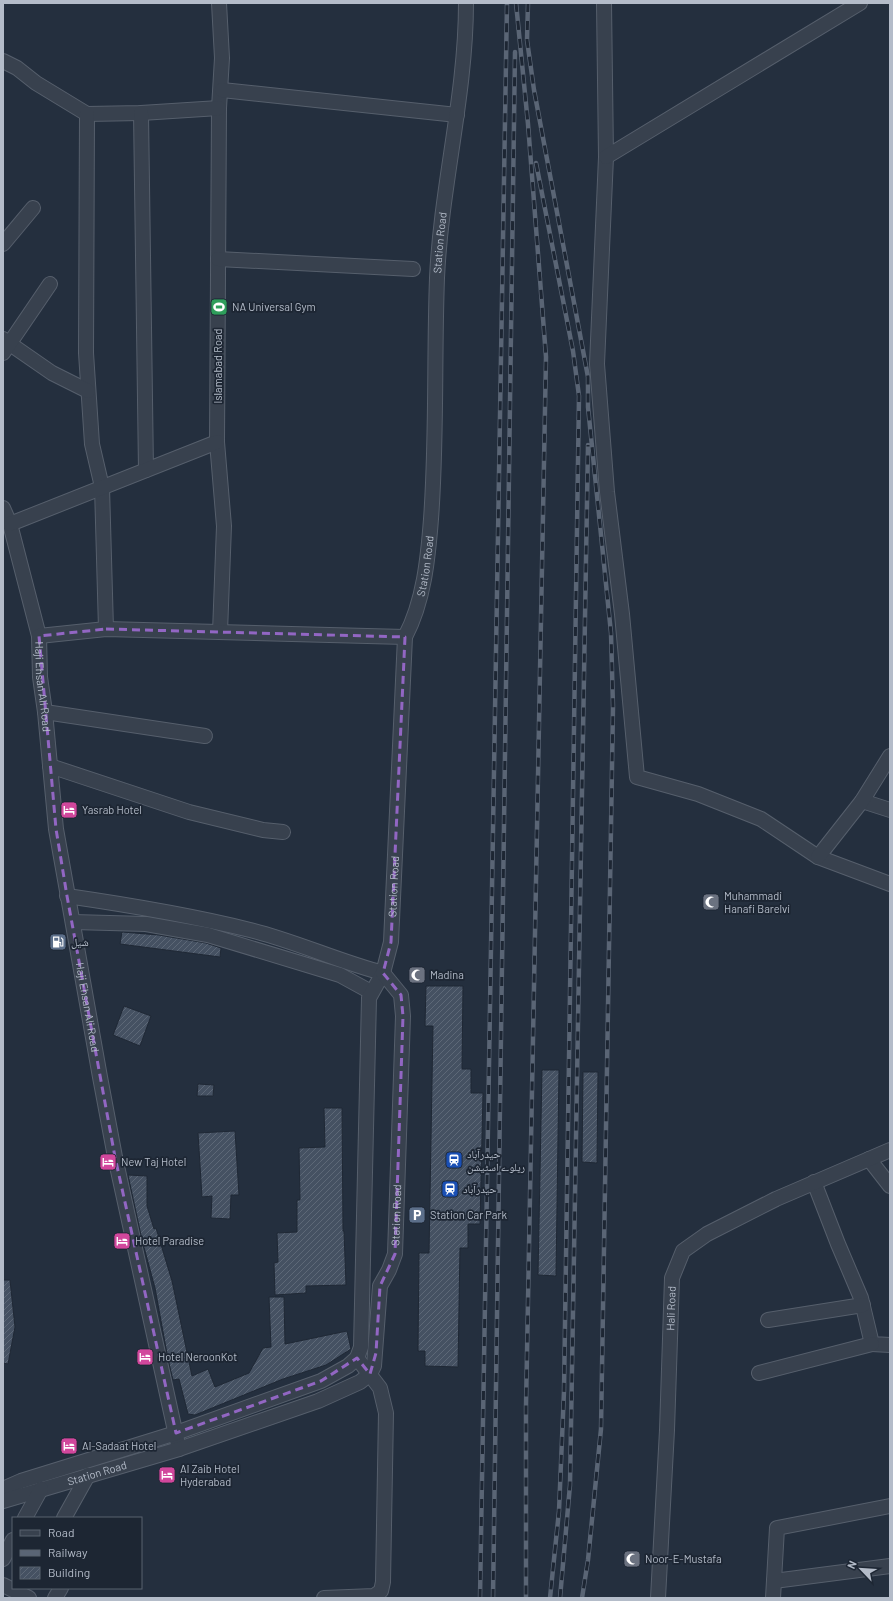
<svg xmlns="http://www.w3.org/2000/svg" width="893" height="1601" font-family="Barlow,'Noto Naskh Arabic',sans-serif">
  <defs>
    <pattern id="building-hatch" width="6" height="6" patternUnits="userSpaceOnUse"><rect width="6" height="6" fill="#455162"/><path d="M-1 1l2-2M0 6l6-6M5 7l2-2" fill="none" stroke="#5d6877"/></pattern>
  </defs>
  <rect width="100%" height="100%" fill="#242f3e"/>
  <path fill="url(#building-hatch)" stroke="#1f2835" d="M122,932L159,935L206,943L221,948L220,957L120,944Z
    M426,986H463L462,1069H471V1093H483L480,1224H468V1248H460L458,1367L425,1366V1351H418L419,1253H429L433,1026H425Z
    M124,1006L151,1016L140,1046L113,1035Z
    M542,1070H559L556,1276L538,1275Z
    M583,1072H598L597,1163L582,1162Z
    M198,1084L214,1085L213,1096H197Z
    M324,1108H342L343,1231H344L346,1285L306,1286V1293L275,1295L274,1263L278,1262L277,1233L297,1232V1200H300L299,1148L325,1147Z
    M235,1131L239,1195H231L230,1219L211,1218L212,1196L202,1197L198,1133Z
    M128,1175L147,1176V1206L154,1229L156,1228L172,1281L192,1376L208,1369L215,1387L249,1373L263,1348L271,1347L269,1297H284L285,1344L347,1331L351,1349L326,1365L283,1379L195,1415L188,1414L179,1379L173,1380L168,1359L155,1288L142,1240Z
    M3,1280H10L15,1327L8,1364L3,1363Z"/>
  <g fill="none" stroke-linecap="round" stroke-linejoin="round">
    <g stroke="#565f6c" stroke-width="16">
      <g id="minor">
        <path d="M219,3L222,58L219,108L217,442L224,526L220,632"/>
        <path d="M604,3L606,157L597,364L607,492L622,614L637,777L698,794L761,819L818,857L890,884"/>
        <path d="M3,61L17,68L36,83L87,114L141,113L219,108"/>
        <path d="M222,90L457,115"/>
        <path d="M141,113L146,470"/>
        <path d="M87,114L86,353L92,444L102,487L106,629"/>
        <path d="M606,157L860,3"/>
        <path d="M3,244L33,208"/>
        <path d="M218,259L413,269"/>
        <path d="M3,339L52,373L88,391"/>
        <path d="M3,353L50,284"/>
        <path id="s1" d="M3,508L10,524L39,636L40,677L45,712L56,829L100,1077L115,1157L179,1449"/>
        <path d="M10,524L217,442"/>
        <path d="M39,636L106,629L405,637"/>
        <path d="M45,712L205,736"/>
        <path d="M50,766L189,812L263,830L283,832"/>
        <path d="M862,801L890,810"/>
        <path d="M818,857L862,801L890,756"/>
        <path d="M67,896C129,905 190,915 250,930C295,941 337,961 383,973"/>
        <path d="M73,922L146,924L208,935L340,975L371,992"/>
        <path d="M869,1159L890,1186"/>
        <path d="M814,1182L838,1244L861,1298L872,1344L890,1345"/>
        <path d="M768,1320L863,1305"/>
        <path d="M759,1373L872,1344"/>
        <path id="s2" d="M3,1489L21,1481L176,1433L321,1381L348,1366L357,1358L361,1347L369,998L383,973L391,942L405,637C424,601 428,558 431,519C437,438 434,358 437,278C441,186 466,95 466,3"/>
        <path id="s3" d="M3,1501L179,1449L318,1401L360,1382L370,1374L374,1366L380,1286L389,1270L395,1254L403,1016L401,995L383,973"/>
        <path d="M25,1518L41,1489"/>
        <path d="M64,1518L88,1475"/>
        <path d="M3,1559L13,1540"/>
        <path d="M774,1581L890,1566"/>
        <path d="M3,1585L29,1598"/>
        <path d="M55,1598L61,1588"/>
        <path d="M324,1598L374,1596L381,1591L383,1582L386,1413L380,1388L357,1358"/>
        <path id="s4" d="M658,1598L667,1430L672,1278L683,1251L707,1234L776,1199L890,1150"/>
        <path d="M773,1598L777,1528L890,1506"/>
      </g>
    </g>
    <use href="#minor" stroke="#38414e" stroke-width="14"/>
    <g stroke="#5a6575" stroke-width="4.5">
      <path id="rail" d="M516,3L528,124L546,357L526,1406V1598
        M528,3L527,40L534,90L588,377V407L611,633L613,707L601,1429L588,1560L582,1598
        M536,163L573,351L579,396L564,1391L559,1511L550,1598
        M480,1598L507,3
        M493,1598L515,52
        M560,1598L570,1485L588,445"/>
    </g>
    <use href="#rail" stroke="#1d2633" stroke-width="3" stroke-dasharray="9" stroke-linecap="butt"/>
  </g>
  <path fill="none" stroke="#9266c3" stroke-width="3" stroke-dasharray="8 5" stroke-linejoin="round" d="M106,629L405,637L391,942L383,973L401,995L403,1016L395,1254L380,1286L376,1353L370,1374L357,1358L321,1381L176,1433L115,1157L67,896L56,829L39,636Z"/>
  <defs>
    <g id="stadium-square" transform="scale(0.9)"><rect x="-9" y="-9" width="18" height="18" rx="4" fill="#2e9e5b" stroke="#1d2633"/><path d="M0-5a6.5 5 0 1 0 0 10a6.5 5 0 1 0 0-10ZM-3.5-1.8h7v3.6h-7Z" fill="#fff"/></g>
    <g id="hotel-square" transform="scale(0.9)"><rect x="-9" y="-9" width="18" height="18" rx="4" fill="#d1479c" stroke="#1d2633"/><path d="M-6-4.5h1.5V1H6V5H4.5V3h-9V5H-6ZM-4 0a1.8 1.8 0 1 1 3.6 0ZM.5 0V-2.5h3Q6-2.5 6 0Z" fill="#fff"/></g>
    <g id="mosque-square" transform="scale(0.9)"><rect x="-9" y="-9" width="18" height="18" rx="4" fill="#6b7280" stroke="#1d2633"/><path d="M3.5-4.9A6 6 0 1 0 3.5 4.9A5 5 0 1 1 3.5-4.9Z" fill="#fff"/></g>
    <g id="fuel-square" transform="scale(0.9)"><rect x="-9" y="-9" width="18" height="18" rx="4" fill="#5c6f8a" stroke="#1d2633"/><path d="M-5.5-6h7V0h2V4h1.3V-2.5L3-4.5l.8-.8L6-3V5H2.5V1h-1V6h-7ZM-4.2-4.7v3.2H.2V-4.7Z" fill="#fff"/></g>
    <g id="station-square" transform="scale(0.9)"><rect x="-9" y="-9" width="18" height="18" rx="4" fill="#1a4fb4" stroke="#1d2633"/><path d="M-3-6H3Q5-6 5-4V2Q5 4 3 4L4.5 6H3L1.5 4h-3L-3 6H-4.5L-3 4Q-5 4-5 2V-4Q-5-6-3-6ZM-3.5-4v3h7v-3ZM-3.5 1v1.5H-2V1ZM2 1v1.5H3.5V1Z" fill="#fff"/></g>
    <g id="parking-square" transform="scale(0.9)"><rect x="-9" y="-9" width="18" height="18" rx="4" fill="#5c6f8a" stroke="#1d2633"/><path d="M-3.5-5.5H1a3.5 3.5 0 0 1 0 7H-1V5.5H-3.5ZM-1-3.4V-.6H.8a1.4 1.4 0 0 0 0-2.8Z" fill="#fff"/></g>
  </defs>
  <g fill-rule="evenodd">
    <use href="#stadium-square" x="219" y="307"/>
    <use href="#hotel-square" x="69" y="810"/>
    <use href="#mosque-square" x="711" y="902"/>
    <use href="#fuel-square" x="58" y="942"/>
    <use href="#mosque-square" x="417" y="975"/>
    <use href="#station-square" x="454" y="1160"/>
    <use href="#hotel-square" x="108" y="1162"/>
    <use href="#station-square" x="450" y="1189"/>
    <use href="#parking-square" x="417" y="1215"/>
    <use href="#hotel-square" x="122" y="1241"/>
    <use href="#hotel-square" x="145" y="1357"/>
    <use href="#hotel-square" x="69" y="1446"/>
    <use href="#hotel-square" x="167" y="1475"/>
    <use href="#mosque-square" x="632" y="1559"/>
  </g>
  <g text-anchor="middle" stroke-width="3.5" stroke-linejoin="round" paint-order="stroke">
    <g font-size="11" fill="#b4bcc9" stroke="#1d2633">
      <text dy="4" stroke="none"><textPath href="#s2" startOffset="1504">Station Road</textPath></text>
      <text transform="translate(218 366) rotate(-90)" y="4">Islamabad Road</text>
      <text dy="4" stroke="none"><textPath href="#s2" startOffset="1180">Station Road</textPath></text>
      <text dy="4" stroke="none"><textPath href="#s1" startOffset="184">Haji Ehsan Ali Road</textPath></text>
      <text dy="4" stroke="none"><textPath href="#s2" startOffset="856">Station Road</textPath></text>
      <text dy="4" stroke="none"><textPath href="#s1" startOffset="508">Haji Ehsan Ali Road</textPath></text>
      <text dy="4" stroke="none"><textPath href="#s3" startOffset="553">Station Road</textPath></text>
      <text dy="4" stroke="none"><textPath href="#s4" startOffset="290">Hali Road</textPath></text>
      <text dy="4" stroke="none"><textPath href="#s3" startOffset="98">Station Road</textPath></text>
    </g>
    <g font-size="11" fill="#b4bcc9" stroke="#1d2633" text-anchor="start">
      <text x="232" y="311">NA Universal Gym</text>
      <text x="82" y="814">Yasrab Hotel</text>
      <text x="724" y="900">Muhammadi<tspan x="724" dy="13">Hanafi Barelvi</tspan></text>
      <text x="71" y="946">شیل</text>
      <text x="430" y="979">Madina</text>
      <text x="467" y="1158">حیدرآباد<tspan x="467" dy="13">ریلوے اسٹیشن</tspan></text>
      <text x="121" y="1166">New Taj Hotel</text>
      <text x="463" y="1193">حیدرآباد</text>
      <text x="430" y="1219">Station Car Park</text>
      <text x="135" y="1245">Hotel Paradise</text>
      <text x="158" y="1361">Hotel NeroonKot</text>
      <text x="82" y="1450">Al-Sadaat Hotel</text>
      <text x="180" y="1473">Al Zaib Hotel<tspan x="180" dy="13">Hyderabad</tspan></text>
      <text x="645" y="1563">Noor-E-Mustafa</text>
    </g>
  </g>
  <rect width="893" height="1601" fill="none" stroke="#b4bcc9" stroke-width="8"/>
  <rect x="12" y="1517" width="130" height="72" fill="#1d2633" stroke="#59626f"/>
  <rect x="20" y="1530" width="20" height="6" fill="#38414e" stroke="#59626f"/>
  <text x="48" y="1537" font-size="12" fill="#b4bcc9">Road</text>
  <rect x="20" y="1550" width="20" height="6" fill="#5a6575" stroke="#59626f"/>
  <text x="48" y="1557" font-size="12" fill="#b4bcc9">Railway</text>
  <rect x="20" y="1567" width="20" height="12" fill="url(#building-hatch)" stroke="#59626f"/>
  <text x="48" y="1577" font-size="12" fill="#b4bcc9">Building</text>
  <g transform="translate(861 1569) rotate(295)" stroke="#1d2633" stroke-width="3" paint-order="stroke">
  <path d="M0-3L7 15L0 10L-7 15Z" fill="#b4bcc9"/>
  <text y="-6" font-size="11" font-weight="bold" text-anchor="middle" fill="#b4bcc9">N</text>
  </g>
</svg>
